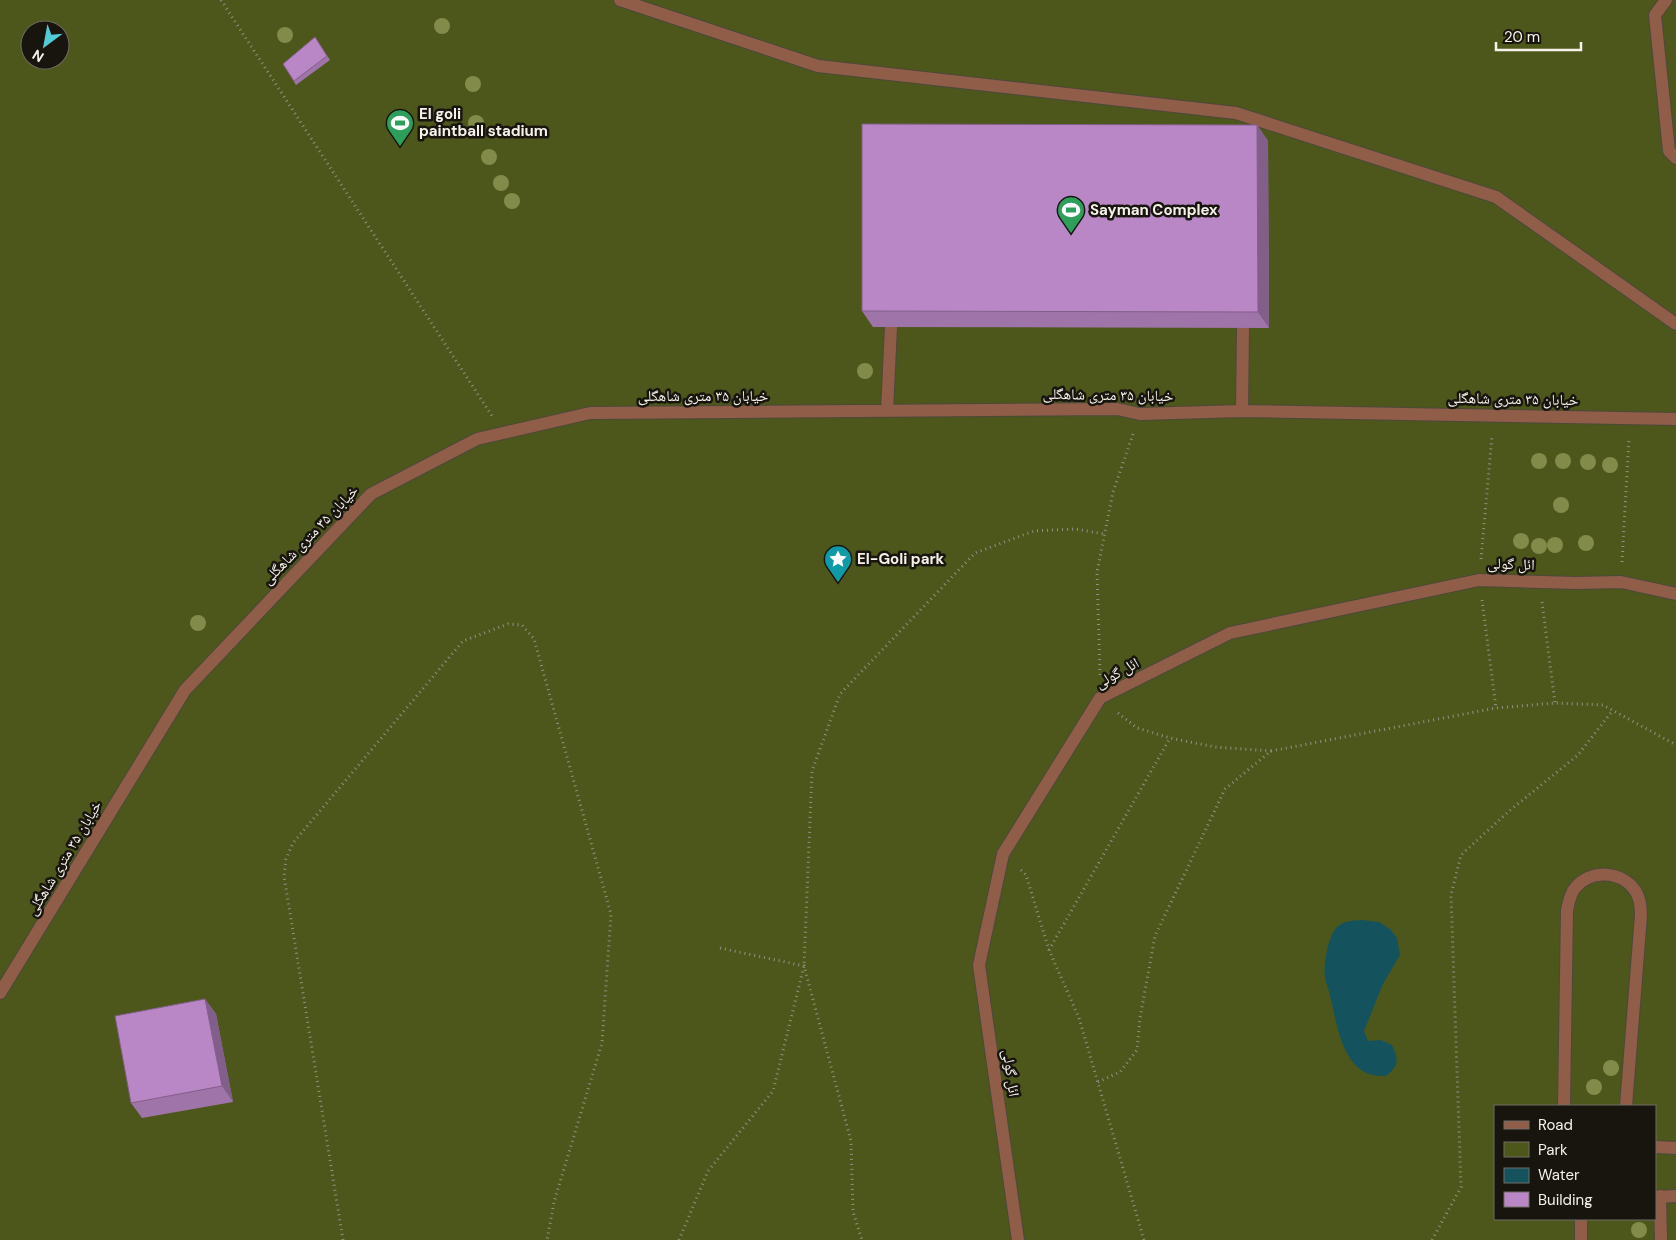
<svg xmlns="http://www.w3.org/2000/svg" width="1676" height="1240" font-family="'DM Sans','Noto Naskh Arabic',sans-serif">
  <rect width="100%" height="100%" fill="#322c1f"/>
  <path fill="#4d571b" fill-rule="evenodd" d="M0,0H1676V1240H0ZM30,30H60V60H30ZM1495,1106H1655V1219H1495Z"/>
  <path fill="#14535d" d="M1362,920L1379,922L1390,929L1397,938L1400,955L1383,984L1364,1031L1368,1041L1381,1040L1392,1045C1399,1060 1399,1065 1386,1076C1375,1076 1366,1075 1357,1067C1339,1049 1336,1019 1330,996C1329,990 1326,984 1325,978C1323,965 1328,936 1337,927C1345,920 1353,921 1362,920Z"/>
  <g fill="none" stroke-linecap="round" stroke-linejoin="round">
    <g stroke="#4d483b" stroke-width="14">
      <path id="minor" d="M620,0L818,66L1236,113L1496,197L1676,324
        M1666,0L1655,15L1669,151L1676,158
        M887,411L891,327
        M1242,411L1243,328
        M0,993L185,690L371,494L477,439L590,413L1117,409L1140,414L1242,411L1676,419
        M1564,1106L1567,910C1569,902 1570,894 1575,888C1591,868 1623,871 1636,892C1640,899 1641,907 1641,915L1626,1106
        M1655,1147L1676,1148
        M1660,1196L1661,1240
        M1655,1197L1676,1196
        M1018,1240L979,965L1003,854L1100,698L1230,633L1479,580L1576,583L1621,582L1676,594
        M1581,1240V1219"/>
    </g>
    <path stroke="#948f84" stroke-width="3" stroke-dasharray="1 4" stroke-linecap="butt" d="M221,0L492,416
      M1481,559L1492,436
      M1622,562L1629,438
      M1482,600L1496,708
      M1542,602L1555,703
      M1100,675L1097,572L1113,492L1133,434
      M1118,713L1137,728L1170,738L1215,747L1271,751
      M1021,870L1026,875L1049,950L1079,1018L1144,1240
      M720,948L804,966L851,1141L853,1212L862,1240
      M1049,950L1170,738
      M1098,1082L1120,1072L1137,1050L1140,1018L1155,936L1225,789L1271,751L1496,708L1555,703L1603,705L1676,745
      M343,1240L284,876L286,859L293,843L463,641L508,624L522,625L534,639L611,914L602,1043L554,1202L547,1240
      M679,1240L708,1171L773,1091L804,966L812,771L840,694L975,553L1034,531L1075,529L1105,534
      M1432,1240L1461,1187L1451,895L1461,855L1508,812L1578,755L1613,710"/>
    <use href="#minor" stroke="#905d49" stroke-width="12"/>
  </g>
  <g fill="#838b4a">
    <circle cx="442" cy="26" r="8"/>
    <circle cx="285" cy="35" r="8"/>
    <circle cx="473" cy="84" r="8"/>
    <circle cx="476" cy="123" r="8"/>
    <circle cx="489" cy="157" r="8"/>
    <circle cx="501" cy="183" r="8"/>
    <circle cx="512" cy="201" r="8"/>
    <circle cx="865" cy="371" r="8"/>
    <circle cx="1539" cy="461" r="8"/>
    <circle cx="1563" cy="461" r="8"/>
    <circle cx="1588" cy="462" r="8"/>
    <circle cx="1610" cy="465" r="8"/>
    <circle cx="1561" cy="505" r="8"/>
    <circle cx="1521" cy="541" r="8"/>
    <circle cx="1586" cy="543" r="8"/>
    <circle cx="1555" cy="545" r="8"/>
    <circle cx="1539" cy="546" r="8"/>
    <circle cx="198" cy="623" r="8"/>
    <circle cx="1611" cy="1068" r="8"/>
    <circle cx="1594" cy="1087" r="8"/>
    <circle cx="1639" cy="1230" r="8"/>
  </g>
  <path fill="#9f74a9" d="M315,37L330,60L296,85L283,64Z
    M1257,125L1268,141L1269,328L873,327L862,311Z
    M205,999L216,1014L233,1102L142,1118L131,1103Z"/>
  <path fill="#825e8a" d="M1257,125L1268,141L1269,328L1258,312Z
    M205,999L216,1014L233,1102L222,1086Z"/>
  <path fill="#b987c5" stroke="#825e8a" d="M315,37L327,56L294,81L283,64Z
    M862,124L1257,125L1258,312L862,311Z
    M205,999L222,1086L131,1103L115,1016Z"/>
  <defs>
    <g id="stadium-pin" transform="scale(1.4375)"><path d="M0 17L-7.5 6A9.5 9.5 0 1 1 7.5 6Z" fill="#2e9e5b" stroke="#18150f"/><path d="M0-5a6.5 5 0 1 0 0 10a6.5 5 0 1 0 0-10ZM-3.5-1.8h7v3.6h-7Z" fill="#fff"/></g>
    <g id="sight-pin" transform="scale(1.4375)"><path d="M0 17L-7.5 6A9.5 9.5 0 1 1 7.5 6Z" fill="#0f9aa8" stroke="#18150f"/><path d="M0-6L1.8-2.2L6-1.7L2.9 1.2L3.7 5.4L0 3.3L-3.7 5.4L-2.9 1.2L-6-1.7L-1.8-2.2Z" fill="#fff"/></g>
  </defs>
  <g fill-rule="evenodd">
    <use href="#stadium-pin" x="400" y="123"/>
    <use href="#stadium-pin" x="1071" y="210"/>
    <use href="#sight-pin" x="838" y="559"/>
  </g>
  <g text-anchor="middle" stroke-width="5" stroke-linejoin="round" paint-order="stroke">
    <g font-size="15" font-weight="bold" fill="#f6f2ea" stroke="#18150f" text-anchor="start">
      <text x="419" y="119">El goli<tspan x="419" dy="17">paintball stadium</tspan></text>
      <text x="1090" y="215">Sayman Complex</text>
      <text x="857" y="564">El-Goli park</text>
    </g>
    <g font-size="15" fill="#f6f2ea" stroke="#18150f">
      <text transform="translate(1108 395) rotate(1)" y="5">خیابان ۳۵ متری شاهگلی</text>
      <text x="703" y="401">خیابان ۳۵ متری شاهگلی</text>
      <text transform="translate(1513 399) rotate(1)" y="5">خیابان ۳۵ متری شاهگلی</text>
      <text transform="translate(310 535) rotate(-46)" y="5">خیابان ۳۵ متری شاهگلی</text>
      <text transform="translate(1511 564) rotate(2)" y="5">ائل گولی</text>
      <text transform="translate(1117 673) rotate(-29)" y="5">ائل گولی</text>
      <text transform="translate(64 858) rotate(-59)" y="5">خیابان ۳۵ متری شاهگلی</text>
      <text transform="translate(1011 1073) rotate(82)" y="5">ائل گولی</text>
    </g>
  </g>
  <rect x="1494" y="1105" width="162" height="115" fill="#18150f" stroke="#716d67"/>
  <rect x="1504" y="1121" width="25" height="8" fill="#905d49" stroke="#716d67"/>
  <text x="1538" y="1130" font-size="15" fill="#f6f2ea">Road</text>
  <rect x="1504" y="1142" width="25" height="15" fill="#4d571b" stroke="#716d67"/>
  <text x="1538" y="1155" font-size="15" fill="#f6f2ea">Park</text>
  <rect x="1504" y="1168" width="25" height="15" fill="#14535d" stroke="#716d67"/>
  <text x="1538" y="1180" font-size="15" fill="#f6f2ea">Water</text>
  <rect x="1504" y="1192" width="25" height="15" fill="#b987c5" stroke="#716d67"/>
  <text x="1538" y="1205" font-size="15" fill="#f6f2ea">Building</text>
  <g transform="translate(45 45) rotate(212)"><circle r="24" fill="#18150f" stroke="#716d67"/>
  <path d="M0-4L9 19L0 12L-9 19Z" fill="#52cbd7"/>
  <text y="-8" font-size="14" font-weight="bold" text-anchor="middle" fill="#f6f2ea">N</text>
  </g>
  <path d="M1496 42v8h85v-8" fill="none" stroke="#f6f2ea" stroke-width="2.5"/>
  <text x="1504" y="42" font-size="15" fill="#f6f2ea" stroke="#18150f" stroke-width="4" paint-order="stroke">20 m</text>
</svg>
